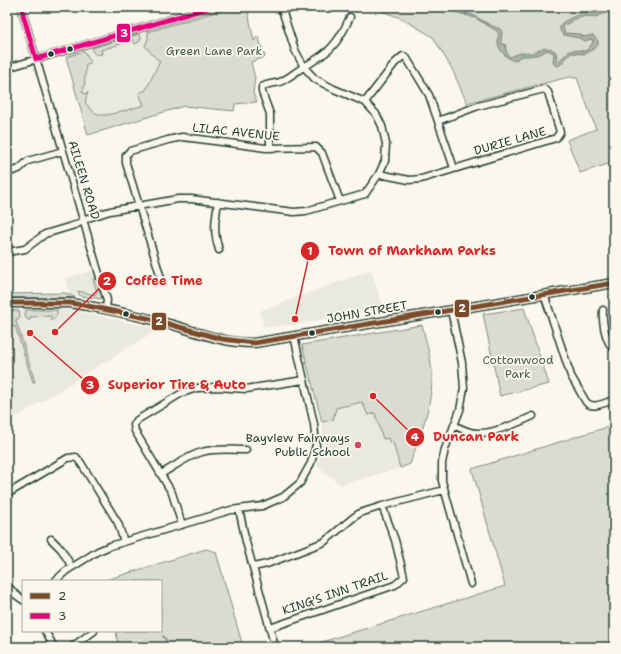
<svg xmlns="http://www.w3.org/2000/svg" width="621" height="654" font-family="'Shantell Sans',sans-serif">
  <rect width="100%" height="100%" fill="#fbf7ec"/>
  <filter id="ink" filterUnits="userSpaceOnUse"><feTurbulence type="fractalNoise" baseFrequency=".025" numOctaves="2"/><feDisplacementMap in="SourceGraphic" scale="8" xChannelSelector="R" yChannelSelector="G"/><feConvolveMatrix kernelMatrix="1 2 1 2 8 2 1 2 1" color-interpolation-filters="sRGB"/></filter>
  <g filter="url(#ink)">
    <path fill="#eae9de" d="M173,24L184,106L88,135L66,57Z
      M95,270L102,295L101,299L70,294L65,278Z
      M371,270L383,307L295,325L264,327L260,311Z
      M7,310H71L158,329L7,423Z
      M362,401L375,413L383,439L388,437L393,442L400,468L341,485L317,466L323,448L322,422L333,420L336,408Z"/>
    <path fill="#dbdcd1" stroke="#7d8c82" d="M232,7H247L254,41L258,36L265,57L251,62L255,78L253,93L257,102L235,104L234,111L184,106L88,135L66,57L84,51L90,61V64H86L84,89L82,91L85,94L88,92L85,102C97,121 108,115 125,110V111L144,105L139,93L146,90L160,61C154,58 150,51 145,46L148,39V32Z
      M343,7H503L517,9L530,7H614V162L580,173L567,140L596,129L577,78L569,77L467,103L452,69L433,37L401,18L373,8L343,9Z
      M139,34L141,37L140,41L135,44L133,40L101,50L102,54C98,55 95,55 92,51V48Z
      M97,278L102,295L101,299L80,296L78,291L95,295L97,292L93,279Z
      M65,293L75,297V298H7V294Z
      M524,308L549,384L500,396L483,314Z
      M7,310L19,311L20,318L16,319V321L35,382H33L15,326L7,329Z
      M26,310H57V315L53,320H51V316L30,317V320H28L25,317Z
      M422,325C426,341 431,358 432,374C433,404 420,435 410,464L400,468L393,442L390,443L388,438L383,439L375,413L368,415L362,402L336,408L333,420L322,422L302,345Z
      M614,425V647H305L505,586L472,469Z
      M206,549L216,552L243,647H118L116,631H161V581H107L106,580Z"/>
    <path fill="#adb4aa" stroke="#74847b" d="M449,7H454L460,11L473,15L490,25L500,29L502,32L501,43L506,45C505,49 507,55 510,57L520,53H532L545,48L552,49L556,52L557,59L559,61L568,52L573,50L586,51L592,44L593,40L591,39L585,41L579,38L564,35L560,31V27L563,22L583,12L594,14L609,7H614V10L595,17L586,16L576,19L565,25L563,28L565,33L579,34L584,37L593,35L598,41V45C594,50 590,50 585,54L571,53L560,65L556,66L553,63L554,53L547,50C540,56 530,56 521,56L515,61C507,59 499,51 498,43C497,38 500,35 497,31L475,18L456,12Z"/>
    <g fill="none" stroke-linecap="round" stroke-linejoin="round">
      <path stroke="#74847b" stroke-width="1.5" d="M465,7L466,15
        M163,636L166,640V647"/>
      <g stroke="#1f3d34" stroke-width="9">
        <path id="minor" d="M23,7V14L99,274L107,300L106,308
          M7,68L211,7
          M365,102L395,63L403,56L406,57L429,95L454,168
          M270,148V114L262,92V87C268,83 274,84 280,82C287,79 293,74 299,70C327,53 336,49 350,17
          M7,173L19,169L28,161L63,151
          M379,174L409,180L421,179L556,138L560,132L548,92L544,89L478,106L438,121
          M218,202C215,222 213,230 219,250
          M7,252L25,249L45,234L75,225L88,218L110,211L178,199H191L294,212L306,211L365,194L379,174L385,161L386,144L382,126L376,114L365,102L334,89L315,79L304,67L295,50L281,7
          M161,278L126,163V155L130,151L168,140L182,137L199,139L266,148L316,147L322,153L340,201
          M544,294L571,376L586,402C593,410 605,402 614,400
          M451,310L462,363L464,388L460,410L445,449L442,463V481L471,584
          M603,310C602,321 605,342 614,349
          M454,425C461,429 470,433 478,433C492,434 520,422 533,416
          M161,474C174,467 187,456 202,452C216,448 232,450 246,450
          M7,494L68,458L76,457L81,463L118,523L124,542
          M239,509L246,542L275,647
          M182,525L172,493L135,431L134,425L137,420L182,393L197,388L217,387L246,389L304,380
          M51,539L61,549L72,567
          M253,567L267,564L324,542L354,517L360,513L382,506L444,490
          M55,581L66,571L98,551L110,546L231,510L262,506L283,497L300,483L311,463L316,445L314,424L294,336
          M7,585L16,595L23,600
          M270,628L395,585L404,577L395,540L382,506
          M45,631L54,647
          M72,647L94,631"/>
      </g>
      <g stroke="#1f3d34" stroke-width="11">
        <path id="major" d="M7,303H70C105,308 139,316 173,325C199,333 225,343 254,343L614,283"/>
      </g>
      <use href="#minor" stroke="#fbf7ec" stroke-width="6"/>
      <use href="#major" stroke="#fbf7ec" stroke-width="8"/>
      <g stroke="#fbf7ec" stroke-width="8">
        <path id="bus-1" d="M7,303H70L83,305L147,318L222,339L254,343L614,283"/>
      </g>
      <g stroke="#fbf7ec" stroke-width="8">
        <path id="bus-2" d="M23,7V14L36,59
          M36,59L211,7"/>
      </g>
      <use href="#bus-1" stroke="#7a4b2a" stroke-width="5"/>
      <use href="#bus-2" stroke="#e5007d" stroke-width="5"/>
    </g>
  </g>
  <g fill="#1f3d34" stroke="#fbf7ec" stroke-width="1.5">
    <circle cx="70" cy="49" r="3.5"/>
    <circle cx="51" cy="54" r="3.5"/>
    <circle cx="532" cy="297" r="3.5"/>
    <circle cx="438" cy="312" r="3.5"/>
    <circle cx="126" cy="314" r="3.5"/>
    <circle cx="312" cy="333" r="3.5"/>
  </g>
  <circle fill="#d1495b" stroke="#fbf7ec" stroke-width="1.5" cx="358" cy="445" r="4"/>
  <g text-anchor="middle" stroke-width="3.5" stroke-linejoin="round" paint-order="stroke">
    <g font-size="12" fill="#455d53" stroke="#fbf7ec">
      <text x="214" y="55">Green Lane Park</text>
      <text x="518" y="364">Cottonwood<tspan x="518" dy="14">Park</tspan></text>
    </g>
    <g font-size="12" fill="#1f3d34" stroke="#fbf7ec">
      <text transform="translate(236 132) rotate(6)" y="4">LILAC AVENUE</text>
      <text transform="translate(510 141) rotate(-16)" y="4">DURIE LANE</text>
      <text transform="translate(84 180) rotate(73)" y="4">AILEEN ROAD</text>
      <text transform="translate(367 312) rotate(-10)" y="4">JOHN STREET</text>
      <text transform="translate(335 593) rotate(-19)" y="4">KING'S INN TRAIL</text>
    </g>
    <g font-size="12" fill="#1f3d34" stroke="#fbf7ec" text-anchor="end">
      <text x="350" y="442">Bayview Fairways<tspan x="350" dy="14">Public School</tspan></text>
    </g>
  </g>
  <path fill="none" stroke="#d62828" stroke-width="1.5" d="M295 319L310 251M55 332L107 281M30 333L90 385M373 396L415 437"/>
  <g fill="#d62828" stroke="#fbf7ec" stroke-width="1.5">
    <circle cx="295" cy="319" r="4"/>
    <circle cx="55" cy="332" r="4"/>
    <circle cx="30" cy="333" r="4"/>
    <circle cx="373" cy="396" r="4"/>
    <circle cx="310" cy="251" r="10"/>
    <circle cx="107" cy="281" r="10"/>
    <circle cx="90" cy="385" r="10"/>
    <circle cx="415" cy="437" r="10"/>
  </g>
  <g font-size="12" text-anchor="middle" font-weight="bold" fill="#fff">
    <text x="310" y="255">1</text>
    <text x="107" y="285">2</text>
    <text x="90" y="389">3</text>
    <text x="415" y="441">4</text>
  </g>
  <g font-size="13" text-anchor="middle" font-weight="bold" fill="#d62828" stroke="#fbf7ec" stroke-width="3.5" stroke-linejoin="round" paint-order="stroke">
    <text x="412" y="255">Town of Markham Parks</text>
    <text x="164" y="285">Coffee Time</text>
    <text x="177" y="389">Superior Tire &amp; Auto</text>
    <text x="476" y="441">Duncan Park</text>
  </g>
  <g stroke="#fbf7ec" stroke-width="1.5">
    <rect x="116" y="23" width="15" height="20" rx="4" fill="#e5007d"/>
    <rect x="454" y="299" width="16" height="19" rx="4" fill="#7a4b2a"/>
    <rect x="151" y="312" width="16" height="19" rx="4" fill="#7a4b2a"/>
  </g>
  <g font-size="11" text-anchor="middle" font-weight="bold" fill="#fff">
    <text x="124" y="37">3</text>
    <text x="462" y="312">2</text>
    <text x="159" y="325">2</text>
  </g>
  <rect width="621" height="654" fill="none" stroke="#fbf7ec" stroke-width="24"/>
  <rect x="12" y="12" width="597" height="630" fill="none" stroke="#1f3d34" stroke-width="1.5" filter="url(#ink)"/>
  <rect x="22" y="580" width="140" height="52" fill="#fbf7ec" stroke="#a3ada2"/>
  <rect x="30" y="593" width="20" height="6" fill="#7a4b2a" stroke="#a3ada2"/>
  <text x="58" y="600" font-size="12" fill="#1f3d34">2</text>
  <rect x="30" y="613" width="20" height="6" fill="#e5007d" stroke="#a3ada2"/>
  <text x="58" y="620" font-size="12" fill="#1f3d34">3</text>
</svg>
